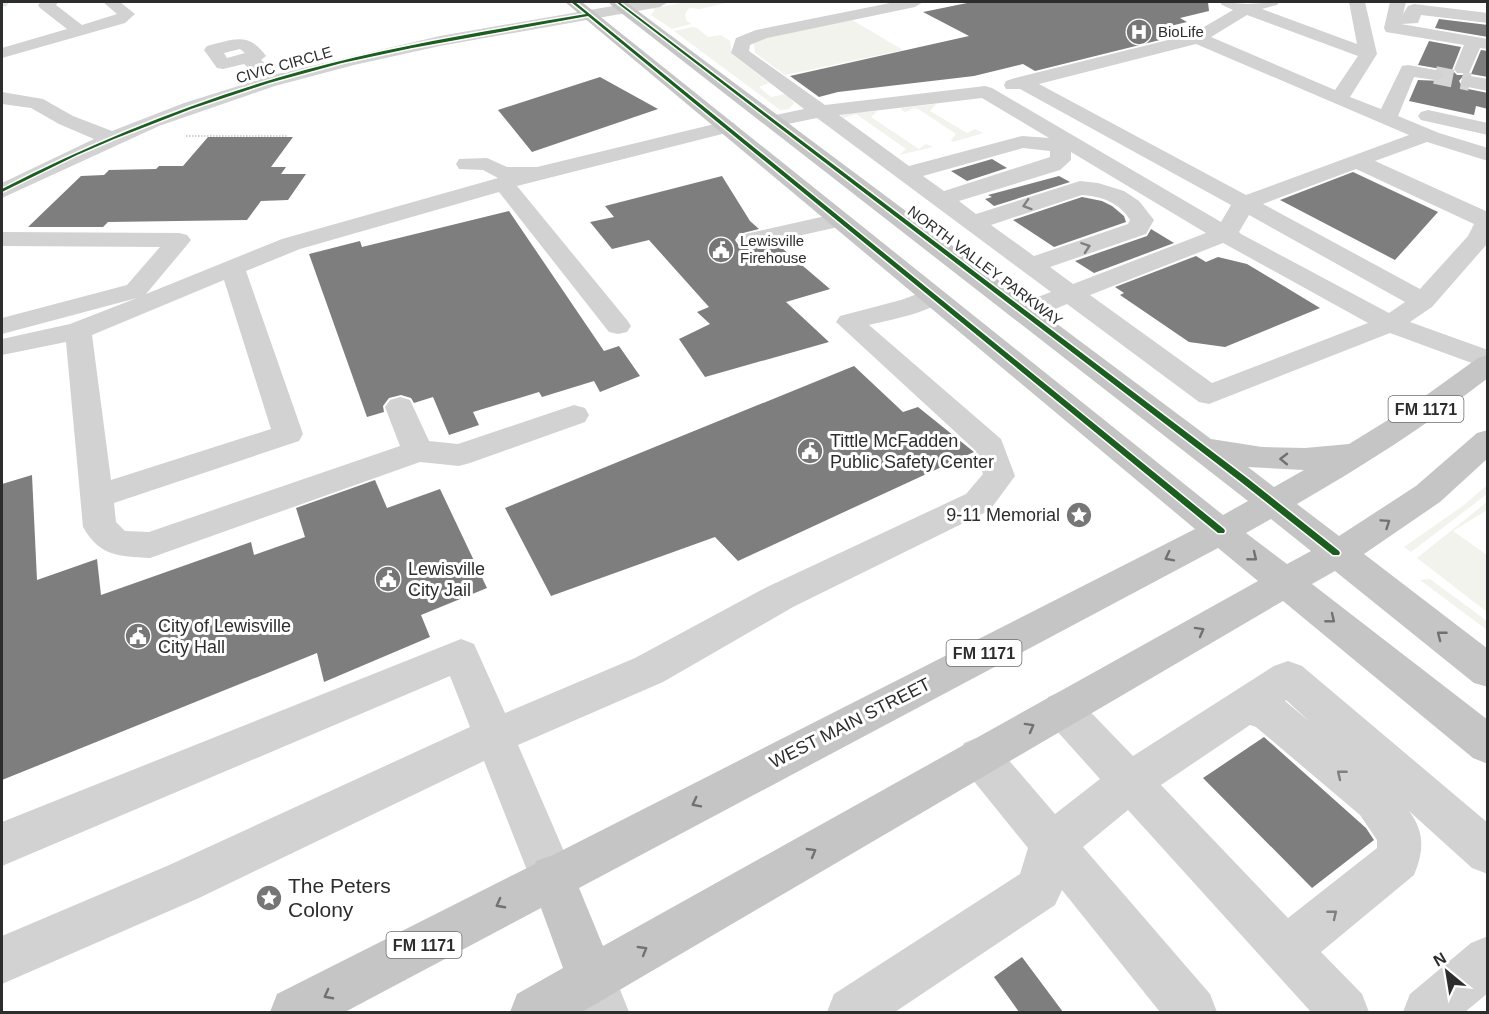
<svg xmlns="http://www.w3.org/2000/svg" width="1489" height="1014" font-family="Arial,sans-serif">
  <rect width="100%" height="100%" fill="#fff"/>
  <path fill="#f1f3ec" d="M689,2H730L700,9L689,8L685,14L686,20L691,24L672,29L651,15L654,11L653,8Z
    M852,20L903,50L785,75L755,53L754,44L767,37Z
    M692,27L697,28L708,37L721,35L730,41L732,54L769,83L759,87L771,97L786,94L794,103L789,109L780,110L674,31Z
    M936,104L930,111L967,133L975,129L983,133L953,142L951,140L956,134L920,110L914,108L905,112L901,110L902,108Z
    M877,111L871,117L919,149L926,144L933,147L899,155L906,149L856,114L844,118L839,114Z
    M1487,485V494L1411,552L1404,547L1464,505Z
    M1487,502V510L1453,531L1487,555V612L1417,558Z
    M1430,579L1487,621V630L1420,580Z"/>
  <g fill="none" stroke-linecap="round" stroke-linejoin="round">
    <path stroke="#dbe9ee" stroke-width="9" d="M2,2H4"/>
  </g>
  <path fill="#7e7e7e" d="M972,2H1208L1209,11L1180,18L1187,22L1162,28L1169,30L1158,33L1168,38L1035,71L1023,64L974,76L838,92L819,97L790,76L969,36L923,12Z
    M1439,19L1488,25V37L1435,28Z
    M1429,41L1461,47L1452,70L1457,75H1464L1459,81L1463,88L1488,93V109L1476,106L1474,115L1409,101L1418,80L1441,81L1446,75L1441,69L1418,65Z
    M1481,50L1488,51V77L1471,74Z
    M600,77L658,109L532,152L498,110Z
    M208,137H293L271,167H286L281,174H306L288,200L261,201L247,220L108,222L103,227H28L81,176L104,175L109,170L156,169L159,166H183Z
    M992,159L1007,168L967,181L951,171Z
    M1353,172L1438,212L1395,260L1280,200Z
    M722,176L750,221L759,229L739,234L735,240L739,246L749,249L776,243L830,289L786,302L829,342L705,377L679,339L710,324L697,312L709,307L649,240L612,249L590,222L614,217L605,206Z
    M1059,176L1070,182L994,206L985,199L992,197L988,195Z
    M1082,197L1102,201L1112,206L1124,216L1126,222L1054,247L1013,220Z
    M509,211L604,351L619,346L640,376L600,392L594,381L542,397L539,392L473,412L479,425L449,435L433,397L414,403L411,398L401,395L389,398L383,406L384,412L367,417L309,254L360,241L362,247Z
    M1151,229L1174,243L1094,273L1075,261L1147,236Z
    M1196,256L1206,262L1218,257L1247,264L1320,308L1225,347L1189,342L1120,295L1124,293L1115,287Z
    M854,366L903,412L918,407L974,452L738,561L715,537L551,596L505,508Z
    M32,475L37,580L97,559L101,595L251,542L254,555L305,537L296,508L375,480L387,508L440,489L487,588L421,615L430,637L324,682L317,653L2,780V484Z
    M1264,737L1366,828L1374,840L1312,888L1203,778Z
    M1022,957L1063,1012H1019L994,977Z"/>
  <g fill="none" stroke-linecap="round" stroke-linejoin="round">
    <path stroke="#d5d5d5" stroke-width="18" stroke-dasharray="18 9" stroke-linecap="butt" d="M1435,75L1470,82"/>
    <path stroke="#d2d2d2" stroke-width="2" stroke-dasharray="1.5 1.5" stroke-linecap="butt" d="M186,136H288"/>
    <path fill="#d2d2d2" fill-rule="evenodd" d="M41,2H58L56,5L82,25L117,14L103,2H120L135,14L125,23L2,58V48L67,29L40,8L38,5Z
      M636,2H668L660,7L440,46L354,65L275,86L159,126L2,198V183L94,139L59,124L31,108L2,104V92L43,99L73,116L112,131L184,103L261,79L244,64L223,69L217,68L204,50L207,46C233,40 248,31 266,56L261,60L277,74L440,36ZM240,49L245,53L227,58L224,53Z
      M895,2H923L915,7L767,38L750,45L749,51L825,105L985,86L992,88L1221,222L1231,205L1020,89H1006L1004,85L1006,81L1015,78L1192,34L1233,10L1222,5L1220,2L1247,4L1279,2L1277,5L1262,9L1357,44L1349,2H1365L1377,54L1350,97L1381,109L1402,66L1408,65L1441,71L1444,75L1441,79L1435,80L1414,77L1398,116L1439,133L1488,148V161L1427,142L1375,161L1488,212L1487,244L1432,307L1410,322L1488,350V369L1390,333L1209,404L1199,402L1067,304C1050,311 1032,322 1014,318L1010,312L1014,306L1051,292L817,118L773,127L766,125L763,121L766,117L804,109L731,53L736,38L756,30ZM1247,15L1358,56L1335,90L1211,37ZM1196,44L1409,135L1246,195L1039,84ZM982,98L1049,138L1022,136L909,166L839,115ZM1023,148L1050,151V157L944,191L923,176ZM1071,152L1206,233L1073,284L1050,267L1146,234L1154,220L1139,201L1124,191L1098,183L1080,181L976,214L959,201L1060,170L1071,160ZM1356,169L1474,224L1468,236L1420,289L1263,204ZM1082,195C1101,196 1120,203 1130,220L1128,224L1034,256L991,225ZM1249,215L1405,302L1389,313L1241,234L1239,232ZM1223,243L1225,244L1368,323L1212,383L1090,295Z
      M1390,2H1406L1403,14L1408,6L1414,4L1488,13V23L1421,15L1418,23L1401,24L1488,39V49L1480,48L1469,73H1457L1454,69L1464,45L1386,32L1384,28Z
      M1470,76L1488,79V91L1463,86L1461,82L1463,78Z
      M1428,110L1488,123V135L1421,120L1418,116L1421,112Z
      M727,121L734,123L737,127L734,131L517,186L627,320L631,326L627,332L618,334L609,332L499,192L300,249L246,271L303,434L299,441L114,503L116,522L125,531L149,532L400,446L385,407L390,400L400,397L410,400L429,441L458,444L574,405L585,408L589,415L585,422L470,463L459,466L420,462L150,558C119,556 100,557 83,527L66,342L2,355V339L70,324L137,298L2,334V318L127,285L160,247L2,246V232L179,233L187,235L191,240L187,245L146,294L282,239L498,178L483,170L459,169L456,164L459,159L487,158L507,167H537ZM224,280L271,429L111,480L92,335Z
      M839,213L847,215L851,220L847,225L749,247L741,245L737,240L741,235Z
      M933,288L942,291L946,296C934,313 888,320 869,325L1001,439L1015,476L990,510L793,607L663,682L518,745L575,877L568,893L552,900L536,893L484,761L199,898L2,984V936L167,866L470,727L450,676L2,866V822L461,639L474,644L505,713L635,658L767,587L966,494L983,474L976,451L836,322L840,316L901,300Z
      M1288,661L1302,666L1488,823V874L1472,868L1409,811C1425,832 1424,851 1414,875L1321,952L1362,994L1369,1012H1311L1128,810L1083,847L1210,994L1217,1012H1160L1062,890L1055,905L895,1012H827L834,994L1020,874L1028,848L964,769L958,756L964,743L979,737L994,743L1055,814L1100,779L1048,721L1042,709L1048,697L1062,691L1076,697L1133,756L1274,666ZM1286,700L1310,722L1285,701ZM1250,725L1256,727L1360,815L1377,840V848L1288,918L1161,785Z
      M1488,936V993L1465,1012H1403L1410,994L1471,943Z
      M592,954L609,962L629,1012H579L567,979L575,962Z"/>
    <path fill="#c5c5c5" fill-rule="evenodd" d="M565,2H582L1223,515L1248,501L611,5L609,2H626L1211,439L1262,447L1305,448L1349,444L1414,404L1478,358L1488,355V378C1427,425 1363,466 1297,504L1339,536L1416,486L1477,433L1488,430V458L1440,502L1364,554L1488,649V687L1474,683L1335,571L1312,584L1488,720V764L1473,758L1283,601L582,1012H510L517,994L563,968L541,908L345,1012H270L277,994L535,864L536,861L553,855L1195,529ZM1248,467L1304,470L1274,487ZM1271,519L1311,551L1287,564L1246,533ZM1218,548L1258,581L603,946L579,888Z"/>
    <g stroke="#fff" stroke-width="3">
      <path id="cycleway" d="M571,2H575L1224,529L1225,531L1224,533H1218L588,16L412,48L342,63L269,83L191,109L114,139L77,155L2,192V189C99,139 200,99 305,70C397,45 492,30 586,14Z
        M616,2H619L1247,478L1339,551L1340,553L1339,555H1333L1241,482Z"/>
    </g>
    <use href="#cycleway" fill="#1b5e20" fill-rule="evenodd"/>
  </g>
  <defs><path id="oneway-chevron" d="M-2-3.5L2.5 0L-2 3.5" fill="none" stroke-width="1.6" stroke-linecap="round" stroke-linejoin="round" transform="scale(1.5)"/></defs>
  <g stroke="#808080">
    <use href="#oneway-chevron" transform="translate(1027 205) rotate(162)"/>
    <use href="#oneway-chevron" transform="translate(1086 247) rotate(-19)"/>
    <use href="#oneway-chevron" transform="translate(1341 774) rotate(-141)"/>
    <use href="#oneway-chevron" transform="translate(1333 914) rotate(-39)"/>
  </g>
  <g stroke="#717171">
    <use href="#oneway-chevron" transform="translate(1284 459) rotate(-179)"/>
    <use href="#oneway-chevron" transform="translate(1386 523) rotate(-34)"/>
    <use href="#oneway-chevron" transform="translate(1169 557) rotate(153)"/>
    <use href="#oneway-chevron" transform="translate(1253 557) rotate(39)"/>
    <use href="#oneway-chevron" transform="translate(1331 619) rotate(39)"/>
    <use href="#oneway-chevron" transform="translate(1200 631) rotate(-29)"/>
    <use href="#oneway-chevron" transform="translate(1441 635) rotate(-142)"/>
    <use href="#oneway-chevron" transform="translate(1030 727) rotate(-29)"/>
    <use href="#oneway-chevron" transform="translate(696 803) rotate(153)"/>
    <use href="#oneway-chevron" transform="translate(812 852) rotate(-30)"/>
    <use href="#oneway-chevron" transform="translate(500 904) rotate(152)"/>
    <use href="#oneway-chevron" transform="translate(643 950) rotate(-30)"/>
    <use href="#oneway-chevron" transform="translate(328 995) rotate(152)"/>
  </g>
  <defs>
    <g id="hospital-disc" transform="scale(1.35)"><circle r="9.5" fill="#767676" stroke="#fff"/><path d="M-5-5h3v3.5h4V-5h3V5h-3V1.5h-4V5h-3Z" fill="#fff"/></g>
    <g id="civic-disc" transform="scale(1.35)"><circle r="9.5" fill="#767676" stroke="#fff"/><path d="M-.6-6.5H3V-4.5H.6V-3L4-1V1h2V6H-6V1h2V-1L-.6-3ZM-1.2 2.5V6h2.4V2.5Z" fill="#fff"/></g>
    <g id="sight-disc" transform="scale(1.35)"><circle r="9.5" fill="#767676" stroke="#fff"/><path d="M0-6L1.8-2.2L6-1.7L2.9 1.2L3.7 5.4L0 3.3L-3.7 5.4L-2.9 1.2L-6-1.7L-1.8-2.2Z" fill="#fff"/></g>
  </defs>
  <g fill-rule="evenodd">
    <use href="#hospital-disc" x="1139" y="32"/>
    <use href="#civic-disc" x="721" y="250"/>
    <use href="#civic-disc" x="810" y="451"/>
    <use href="#sight-disc" x="1079" y="515"/>
    <use href="#civic-disc" x="388" y="579"/>
    <use href="#civic-disc" x="138" y="636"/>
    <use href="#sight-disc" x="269" y="898"/>
  </g>
  <g text-anchor="middle" stroke-width="6" stroke-linejoin="round" paint-order="stroke">
    <g font-size="15" fill="#2d2d2d" stroke="#fff" text-anchor="start">
      <text x="1158" y="37">BioLife</text>
      <text x="740" y="246">Lewisville<tspan x="740" dy="17">Firehouse</tspan></text>
    </g>
    <g font-size="15" fill="#2d2d2d" stroke="#fff">
      <text transform="translate(284 65) rotate(-16)" y="5">CIVIC CIRCLE</text>
      <text transform="translate(985 266) rotate(37)" y="5">NORTH VALLEY PARKWAY</text>
    </g>
    <g fill="#fff" stroke="#6c6c6c" stroke-width="1.5">
      <rect x="1388.5" y="396" width="75" height="26" rx="4.5"/>
      <rect x="946.5" y="640" width="75" height="26" rx="4.5"/>
      <rect x="386.5" y="932" width="75" height="26" rx="4.5"/>
    </g>
    <g font-size="16" font-weight="bold" fill="#2d2d2d">
      <text x="1426" y="415">FM 1171</text>
      <text x="984" y="659">FM 1171</text>
      <text x="424" y="951">FM 1171</text>
    </g>
    <g font-size="18" fill="#2d2d2d" stroke="#fff" text-anchor="start">
      <text x="830" y="447">Tittle McFadden<tspan x="830" dy="21">Public Safety Center</tspan></text>
      <text x="1060" y="521" text-anchor="end">9-11 Memorial</text>
      <text x="408" y="575">Lewisville<tspan x="408" dy="21">City Jail</tspan></text>
      <text x="158" y="632">City of Lewisville<tspan x="158" dy="21">City Hall</tspan></text>
    </g>
    <g font-size="18" fill="#2d2d2d" stroke="#fff">
      <text transform="translate(850 723) rotate(-27)" y="6">WEST MAIN STREET</text>
    </g>
    <g font-size="21" fill="#2d2d2d" stroke="#fff" text-anchor="start">
      <text x="288" y="893">The Peters<tspan x="288" dy="24">Colony</tspan></text>
    </g>
  </g>
  <rect width="1489" height="1014" fill="none" stroke="#2d2d2d" stroke-width="6"/>
  <g transform="translate(1447 972) rotate(330)" stroke="#ffffff" stroke-width="4.5" paint-order="stroke">
  <path d="M0-4.5L10 22L0 15L-10 22Z" fill="#2d2d2d"/>
  <text y="-9" font-size="16" font-weight="bold" text-anchor="middle" fill="#2d2d2d">N</text>
  </g>
</svg>
